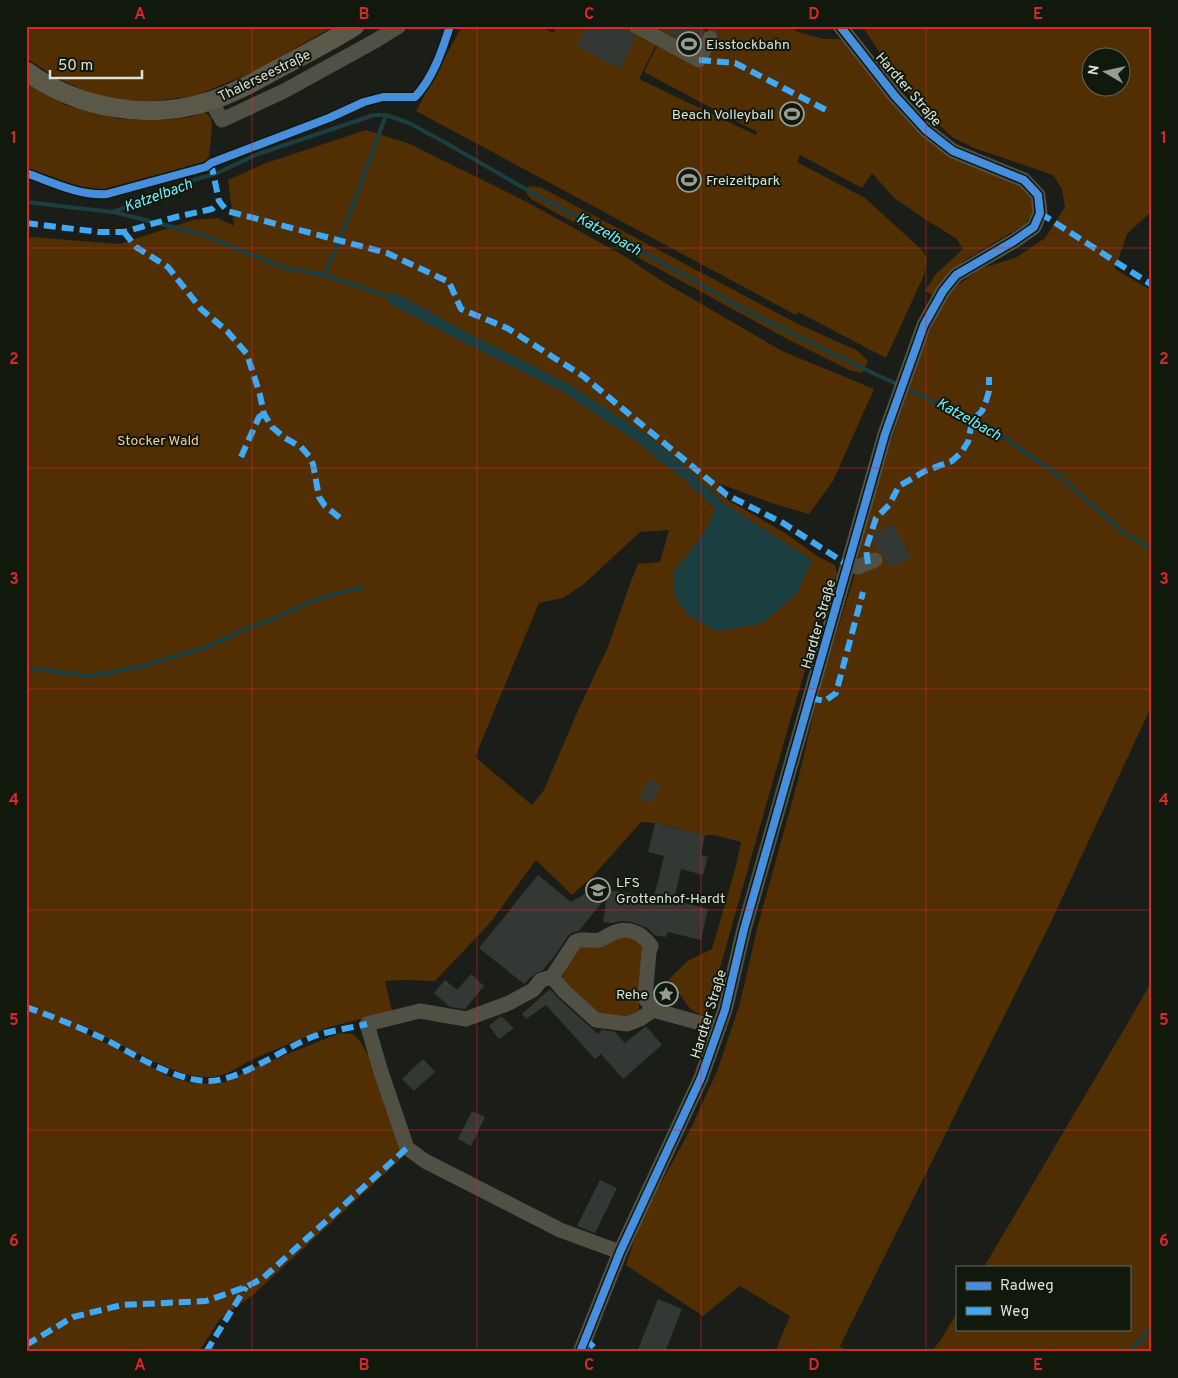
<svg xmlns="http://www.w3.org/2000/svg" width="1178" height="1378" font-family="Overpass,sans-serif">
  <rect width="100%" height="100%" fill="#1b1e18"/>
  <path fill="#512f03" fill-rule="evenodd" d="M26,26H334L257,70L195,96L136,103L100,98L59,79L26,58Z
    M462,26H540L553,33L557,26H622L638,34L641,26H697L707,32L695,54L661,35L639,79L756,135L757,132L644,72L658,44L701,67L718,36L701,26H788L798,32L824,39H839L852,46L910,120L1015,182L1027,192L1034,203L1032,215L1024,225L965,260L949,274L932,295L925,291L936,274L963,249L957,239L928,221L894,198L872,173L862,188L800,155L797,162L865,198L922,250L927,259L924,275L886,358L798,312L796,315L416,111Z
    M862,26H1152V211L1127,234L1115,269L1152,291V705L1050,924L840,1346L848,1352H775L790,1316L740,1286L703,1316L626,1265L641,1220L692,1126L718,1069L740,1003L758,925L798,780L820,686L854,577L870,503L923,348L942,303L958,285L980,269L1017,257L1045,238L1065,207L1062,189L1053,175L974,148L952,137L920,107L892,71ZM1090,58H1120V88H1090Z
    M26,80L65,105L90,112L120,119L166,120L191,117L205,112L211,118L212,126L209,158L202,165L100,192L57,181L26,170Z
    M366,130L410,144L527,202L626,257L662,281L782,351L874,389L833,481L809,514L771,503L718,483L728,500L785,533L817,556L835,565L837,575L826,599L790,721L706,1017L691,1010L669,979L689,960L712,949L736,866L741,842L714,835H705L656,823L641,822L592,877L572,895L536,860L490,923L435,981L405,980L385,981L392,1011L329,1027L253,1059L228,1073L215,1077H202L184,1074L155,1062L85,1027L86,1033L170,1077L191,1083L207,1084L226,1082L253,1068L340,1033L353,1034L360,1041L376,1069L405,1155L254,1294L219,1320L199,1352H26V243L31,237L120,244L193,220L217,218L234,226L228,180L266,163ZM710,490L725,504L699,539L711,520L715,508L703,497ZM669,530L660,562L638,564L631,581L608,647L580,706L544,790L532,805L475,757L539,603L563,598L584,584L640,532Z
    M529,186L540,187L796,323L858,351L868,361L862,373L849,370L789,340L531,199L526,193Z
    M615,938H631L644,948L639,999V1011L631,1018L601,1015L563,980V976L564,967L574,952L580,948Z
    M1152,981V1352H931L940,1341L957,1313V1329H1129V1267H984L1133,1014Z"/>
  <path fill="#1b3e41" d="M392,292L407,299L468,333L567,383L650,437L687,468L725,504L812,560L797,594L761,624L716,631L689,616L675,598L673,572C689,552 708,532 715,508L680,476L652,455L643,446L563,392L468,345L387,302Z"/>
  <g fill="none" stroke-linecap="round" stroke-linejoin="round">
    <path stroke="#1b3e41" stroke-width="4" d="M26,202L112,212L133,205L157,194L191,181L217,173L258,154L374,115H386L409,123L446,143L536,195L631,245L749,312L862,368L899,385
      M114,212L200,234L286,268L324,275L390,297
      M324,275L340,240L386,115
      M905,388L981,423L998,433L1059,476L1123,532L1152,549
      M26,668L91,676L144,666L209,646L253,626L271,620L317,599L362,587
      M1130,1352L1152,1327"/>
  </g>
  <path fill="#343835" d="M587,26H627L628,31L636,37L620,69L577,46Z
    M656,26H697L705,30L695,47Z
    M892,524L911,556L891,569L871,537Z
    M650,779L661,786L650,804L639,797Z
    M655,823L705,835L701,855L708,857L703,875L681,869L674,900L708,909L701,940L668,932L666,937L654,935L648,928L631,922L622,921L612,923L603,922L607,896L579,931L571,933L567,937L556,954L543,970L534,974L524,984L479,948L538,875L571,902L585,894L591,893H607L608,890L654,897L664,856L648,852Z
    M471,974L484,986L465,1009L450,1007L434,993L445,980L457,990Z
    M550,989L559,999L598,1034L602,1030L615,1032L625,1043L646,1026L662,1045L623,1079L601,1054L595,1059L546,1005L526,1019L522,1014Z
    M501,1016L514,1028L499,1039L489,1026Z
    M423,1059L435,1072L414,1091L402,1079Z
    M472,1111L485,1117L471,1146L458,1139Z
    M600,1180L617,1188L595,1233L577,1226Z
    M658,1299L682,1309L665,1352H637Z"/>
  <g fill="none" stroke-linecap="round" stroke-linejoin="round">
    <path stroke="#515045" stroke-width="15" d="M636,26L699,60L710,38
      M211,101L222,120L284,91L375,41L399,26
      M848,565L858,567L875,560
      M552,977L575,942C584,937 589,942 599,940C604,939 608,935 613,933C627,926 642,933 651,946L649,952L645,998L653,1010
      M620,1252L560,1230L425,1161L407,1148L381,1072L367,1024L420,1011L466,1019L509,1003L533,990L541,980L552,977L565,992L596,1020L627,1024L640,1019L653,1010L719,1028
      M580,1352L620,1252L701,1078L725,1010L744,929L885,434L924,325L943,291L956,275L1014,241L1034,227L1040,213L1038,195L1024,180L953,151L926,130L895,96L840,26"/>
    <path stroke="#5a5849" stroke-width="19" d="M26,71C78,109 149,121 210,101C232,94 252,83 272,72C300,57 328,43 355,26"/>
    <path stroke="#3fa9f5" stroke-width="6" stroke-dasharray="12 6" stroke-linecap="butt" d="M699,60L735,63L826,110
      M211,163L219,201L227,211L387,253L449,282L461,309L507,328L583,376L727,495L783,523L848,565
      M1040,213L1152,285
      M26,223L99,232H124L176,217L212,209L219,201
      M124,232L136,247L168,267L201,309L227,331L247,354L260,395L264,414L272,427L285,438L301,447L309,456L313,464L319,497L325,506L340,518
      M241,457L259,417L264,414
      M868,564L866,549L876,518L889,505L899,486L925,471L952,461L961,453L968,442L972,422L977,416L982,411L986,401L989,391V377
      M810,698L825,701L836,693L863,592
      M26,1007C51,1016 76,1026 100,1037C134,1053 185,1090 223,1079C252,1072 283,1049 312,1037C328,1031 350,1028 367,1024
      M585,1339L599,1352
      M26,1345L73,1317L122,1305L206,1301L246,1287L263,1278L407,1148
      M206,1352L246,1287"/>
    <g stroke="#11180c" stroke-width="11">
      <path id="cycleway" d="M26,173C52,182 79,196 107,194L206,167L211,163L329,118L364,102L383,97H415C433,78 442,51 450,26
        M580,1352L620,1252L701,1078L725,1010L744,929L885,434L924,325L943,291L956,275L1014,241L1034,227L1040,213L1038,195L1024,180L953,151L926,130L895,96L840,26"/>
    </g>
    <use href="#cycleway" stroke="#468fdf" stroke-width="8"/>
  </g>
  <path fill="none" stroke="#d62828" stroke-width="1" stroke-opacity="0.55" d="M252,26V1352M477,26V1352M701,26V1352M926,26V1352M26,248H1152M26,468H1152M26,689H1152M26,910H1152M26,1130H1152"/>
  <defs>
    <g id="stadium-ring" transform="scale(1.25)"><circle r="9.5" fill="#11180c" stroke="#989c95" stroke-width="1.5"/><path d="M0-5a6.5 5 0 1 0 0 10a6.5 5 0 1 0 0-10ZM-3.5-1.8h7v3.6h-7Z" fill="#989c95"/></g>
    <g id="school-ring" transform="scale(1.25)"><circle r="9.5" fill="#11180c" stroke="#989c95" stroke-width="1.5"/><path d="M0-5L7-2L0 1L-7-2ZM-4 1L0 2.5L4 1V4Q0 6-4 4Z" fill="#989c95"/></g>
    <g id="sight-ring" transform="scale(1.25)"><circle r="9.5" fill="#11180c" stroke="#989c95" stroke-width="1.5"/><path d="M0-6L1.8-2.2L6-1.7L2.9 1.2L3.7 5.4L0 3.3L-3.7 5.4L-2.9 1.2L-6-1.7L-1.8-2.2Z" fill="#989c95"/></g>
  </defs>
  <g fill-rule="evenodd">
    <use href="#stadium-ring" x="689" y="44"/>
    <use href="#stadium-ring" x="792" y="114"/>
    <use href="#stadium-ring" x="689" y="180"/>
    <use href="#school-ring" x="598" y="890"/>
    <use href="#sight-ring" x="666" y="994"/>
  </g>
  <g text-anchor="middle" stroke-width="4" stroke-linejoin="round" paint-order="stroke">
    <g font-size="14" fill="#dbe0d8" stroke="#11180c" text-anchor="start">
      <text x="706" y="49">Eisstockbahn</text>
      <text x="774" y="119" text-anchor="end">Beach Volleyball</text>
      <text x="706" y="185">Freizeitpark</text>
      <text x="616" y="887">LFS<tspan x="616" dy="16">Grottenhof-Hardt</tspan></text>
      <text x="648" y="999" text-anchor="end">Rehe</text>
    </g>
    <g font-size="14" fill="#dbe0d8" stroke="#11180c">
      <text transform="translate(264 75) rotate(-26)" y="5">Thalerseestraße</text>
      <text transform="translate(909 89) rotate(49)" y="5">Hardter Straße</text>
      <text transform="translate(818 624) rotate(-74)" y="5">Hardter Straße</text>
      <text transform="translate(708 1014) rotate(-73)" y="5">Hardter Straße</text>
    </g>
    <g font-size="14" fill="#f9c799" stroke="#11180c">
      <text x="158" y="445">Stocker Wald</text>
    </g>
    <g font-size="15" font-style="italic" fill="#73edfa" stroke="#11180c">
      <text transform="translate(158 195) rotate(-20)" y="5">Katzelbach</text>
      <text transform="translate(609 234) rotate(29)" y="5">Katzelbach</text>
      <text transform="translate(969 419) rotate(29)" y="5">Katzelbach</text>
    </g>
  </g>
  <rect width="1178" height="1378" fill="none" stroke="#11180c" stroke-width="55"/>
  <rect x="956" y="1266" width="175" height="65" fill="#11180c" stroke="#62685e"/>
  <rect x="966" y="1282" width="25" height="8" fill="#468fdf" stroke="#62685e"/>
  <text x="1000" y="1290" font-size="15" fill="#dbe0d8">Radweg</text>
  <rect x="966" y="1307" width="25" height="8" fill="#3fa9f5" stroke="#62685e"/>
  <text x="1000" y="1316" font-size="15" fill="#dbe0d8">Weg</text>
  <g transform="translate(1106 72) rotate(279)"><circle r="24" fill="#11180c" stroke="#62685e"/>
  <path d="M0-4L9 19L0 12L-9 19Z" fill="#989c95"/>
  <text y="-8" font-size="14" font-weight="bold" text-anchor="middle" fill="#dbe0d8">N</text>
  </g>
  <path d="M50 70v8h92v-8" fill="none" stroke="#dbe0d8" stroke-width="2.5"/>
  <text x="58" y="70" font-size="15" fill="#dbe0d8" stroke="#11180c" stroke-width="4" paint-order="stroke">50 m</text>
  <rect x="28" y="28" width="1122" height="1322" fill="none" stroke="#d62828" stroke-width="2"/>
  <g font-size="16" text-anchor="middle" font-weight="bold" fill="#d62828">
    <text x="140" y="19">A</text>
    <text x="364" y="19">B</text>
    <text x="589" y="19">C</text>
    <text x="814" y="19">D</text>
    <text x="1038" y="19">E</text>
    <text x="14" y="143">1</text>
    <text x="1164" y="143">1</text>
    <text x="14" y="364">2</text>
    <text x="1164" y="364">2</text>
    <text x="14" y="584">3</text>
    <text x="1164" y="584">3</text>
    <text x="14" y="805">4</text>
    <text x="1164" y="805">4</text>
    <text x="14" y="1025">5</text>
    <text x="1164" y="1025">5</text>
    <text x="14" y="1246">6</text>
    <text x="1164" y="1246">6</text>
    <text x="140" y="1370">A</text>
    <text x="364" y="1370">B</text>
    <text x="589" y="1370">C</text>
    <text x="814" y="1370">D</text>
    <text x="1038" y="1370">E</text>
  </g>
</svg>
